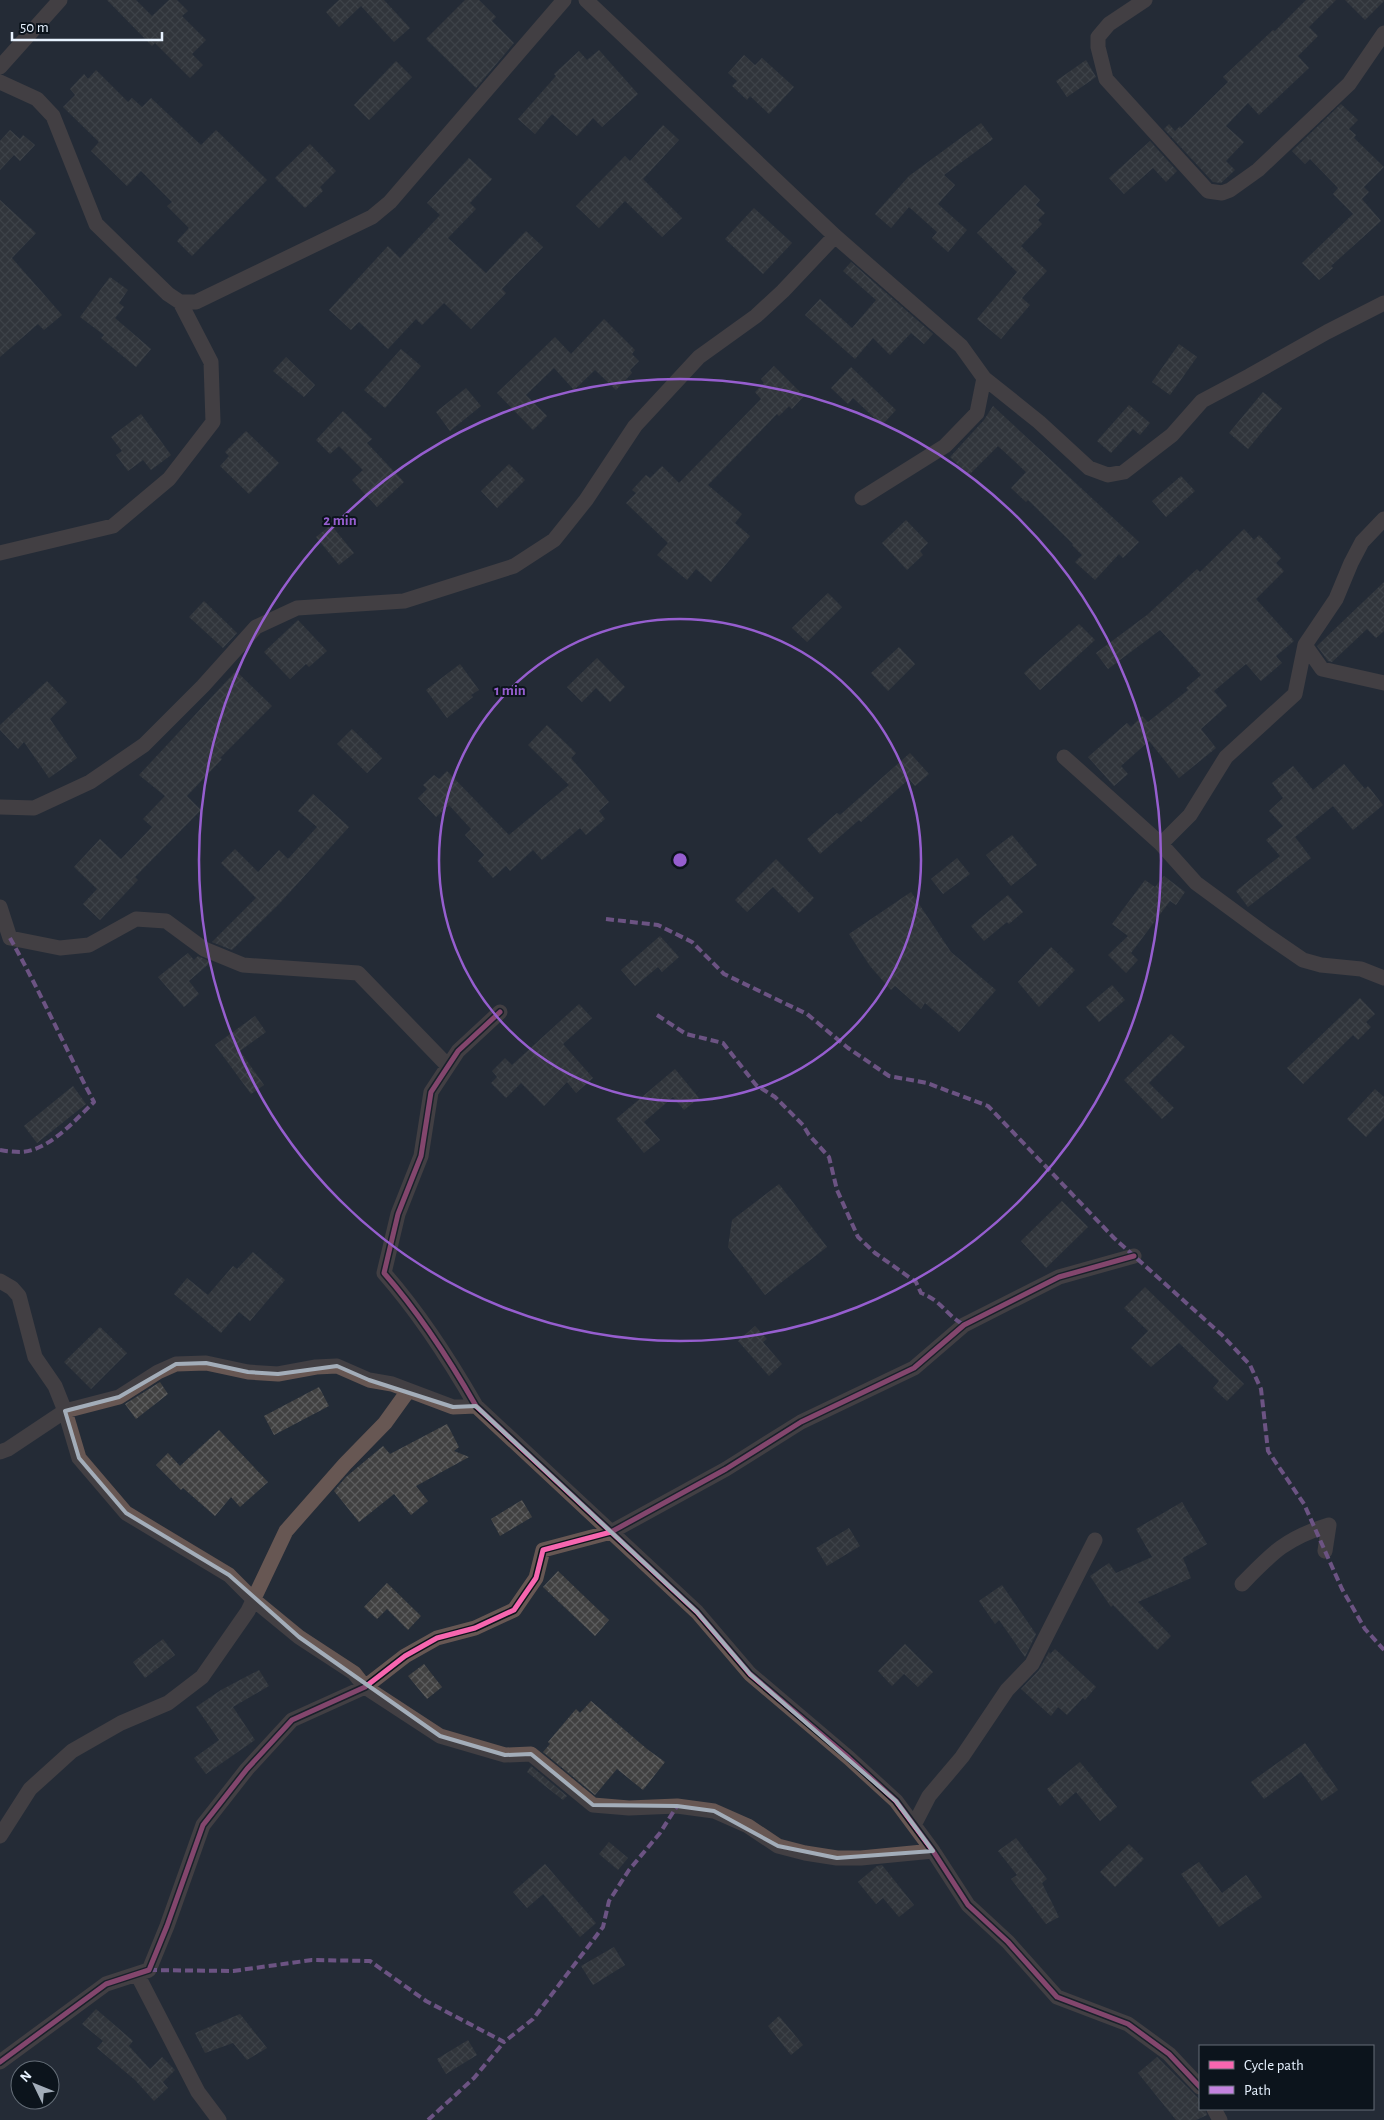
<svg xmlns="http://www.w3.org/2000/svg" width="1384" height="2120" font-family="'Alegreya Sans',sans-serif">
  <defs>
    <pattern id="building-cross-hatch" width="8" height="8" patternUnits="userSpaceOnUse" patternTransform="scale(1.25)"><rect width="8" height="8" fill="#414141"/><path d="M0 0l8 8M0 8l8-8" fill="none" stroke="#5c5d5e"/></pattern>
  </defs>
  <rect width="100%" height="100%" fill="#242c37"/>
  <path fill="url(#building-cross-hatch)" d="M107,0H136L152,16L169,0H177L188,11L182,16L206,40L192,54L203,65L190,78L155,43L152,46Z
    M339,0H384L410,28L394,42L361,6L339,27L326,12Z
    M465,0H479L496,17L492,21L514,43L476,88L426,39Z
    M1306,0H1336L1309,27L1318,36L1298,56L1309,68L1259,115L1248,103L1226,126L1244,142L1226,161L1235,170L1221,183L1213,182L1164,129L1169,124L1175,131L1180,126L1181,128L1228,82L1223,77L1273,30L1275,31Z
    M1345,0H1384V1L1365,20Z
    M599,50L638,94L602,127L593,118L577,136L552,114L535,134L518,119L556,76L554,74L579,51L587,60Z
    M744,55L755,65L762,58L794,87L769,114L750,96L747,100L732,86L737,81L728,73Z
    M1086,60L1096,77L1067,97L1056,81Z
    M396,61L412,77L369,120L354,105Z
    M96,70L128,102L132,98L142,107L151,98L201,145L216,130L267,180L192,256L177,241L189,228L167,206L172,202L141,171L127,186L91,151L99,142L63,107L75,95L70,89L84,74L88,79Z
    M1341,104L1358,120L1349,129L1356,135L1354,138L1384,167L1364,187L1369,192L1362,199L1381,221L1331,266L1333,268L1319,280L1302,263L1353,214L1333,194L1338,188L1310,159L1305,164L1292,151Z
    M981,123L993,139L944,175L955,185L938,204L967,230L948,252L932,238L937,232L909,207L891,228L875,214L909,176Z
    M663,125L679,140L643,179L682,218L662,237L625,201L599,228L576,206L625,156L630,161Z
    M10,130L20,139L23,135L35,145L20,161L14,155L0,170V141Z
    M1150,141L1177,171L1166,182L1153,168L1124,194L1109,178Z
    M310,144L336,171L320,187L323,191L305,208L275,178Z
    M469,158L492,179L470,203L476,209L448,238L486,273L526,231L543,247L502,289L506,293L471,329L444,303L422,325L416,319L388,349L359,322L351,330L329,310L388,246L400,258L440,215L427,203Z
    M1025,185L1040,200L1036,205L1045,213L1038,220L1042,224L1021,246L1047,271L1022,298L1030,305L1001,339L977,319L1017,272L977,233Z
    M0,200L36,233L12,258L62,315L44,330L38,324L0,357Z
    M754,208L792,243L763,274L725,239Z
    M851,262L933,334L924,344L911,333L890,355L873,338L855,359L805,315L820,299L852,328L876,300L843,271Z
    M110,277L128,290L119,303L124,307L115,318L151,349L136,367L101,338L104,335L80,317Z
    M604,319L635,350L632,354L639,361L630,370L632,373L616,390L595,370L574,390L554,368L526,395L547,416L533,430L497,393L555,337L571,354Z
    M1179,344L1197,357L1170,395L1152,382Z
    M401,349L421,366L385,408L364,390Z
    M286,357L315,385L304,397L273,371Z
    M774,366L804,396L792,409L789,406L779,416L777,414L708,485L742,514L735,523L750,536L711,582L696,569L687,580L657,555L668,543L626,503L636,493L632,490L646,475L650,478L662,466L679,483L761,399L755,392L764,383L761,379Z
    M851,367L896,410L882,425L853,398L848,404L831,388Z
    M466,388L481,406L450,431L436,412Z
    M1263,392L1282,408L1248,449L1229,433Z
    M1129,405L1150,423L1140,435L1133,429L1111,453L1097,441Z
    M993,406L1139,542L1123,558L1119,554L1095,580L1075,562L1082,555L1072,545L1073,544L1028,500L1026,502L1011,488L1026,472L998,446L969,475L950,457L984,420Z
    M343,411L372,439L367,443L404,482L377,507L352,480L363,470L339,446L330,454L316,440Z
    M141,414L171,455L151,470L143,460L128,471L116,455L122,451L111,437Z
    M246,431L279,463L249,494L220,466L229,456L225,452Z
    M509,464L525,480L497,508L481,491Z
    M1181,476L1195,491L1166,517L1152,501Z
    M906,520L928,543L920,551L923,555L907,570L882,543Z
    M331,525L354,553L339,565L316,537Z
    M1244,529L1254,540L1259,535L1281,558L1276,563L1284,571L1256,599L1294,641L1276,656L1282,663L1261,681L1246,664L1214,691L1227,706L1201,729L1216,748L1179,778L1149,741L1121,766L1128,774L1114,786L1088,757L1127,723L1131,727L1142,716L1148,722L1188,690L1186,688L1201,675L1160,630L1108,669L1096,653L1147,615L1197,569L1200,572Z
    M1384,582V631L1376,638L1367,629L1332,662L1328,661L1317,646Z
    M828,593L842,607L807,642L792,628Z
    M204,601L237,633L223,648L189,617Z
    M298,620L327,651L309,667L306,664L290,679L264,652Z
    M1079,624L1095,640L1040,690L1024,673Z
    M899,647L915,664L888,691L871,673Z
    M597,658L625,687L610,702L596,688L582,702L567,687Z
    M460,664L479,690L471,695L473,697L447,718L426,690Z
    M236,671L272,706L220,758L222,759L187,796L201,810L135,877L138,880L100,920L83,904L97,889L74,867L100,839L121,859L152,827L143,819L165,796L139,775Z
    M47,681L67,702L50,719L77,758L49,778L24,742L18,749L0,730V725Z
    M547,725L576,753L571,758L609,802L599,811L605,819L586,835L580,828L542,860L533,850L510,871L506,866L493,878L478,861L484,855L465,835L471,829L449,805L436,817L418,798L427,789L423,785L434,775L439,779L447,771L509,835L569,785L528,745Z
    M352,729L382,758L367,773L337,744Z
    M910,753L929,774L915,786L909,779L861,822L859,820L820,854L807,839L837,813L840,815Z
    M1344,764L1365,789L1368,786L1383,805L1353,830L1333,806L1295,837L1311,858L1248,907L1236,891L1280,856L1266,840L1283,826L1269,811L1283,798L1272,783L1293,766L1313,790Z
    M313,794L349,827L279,904L232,950L212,942L256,898L221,863L235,849L258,872L279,850L288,859L317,827L298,811Z
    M1012,835L1037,865L1011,886L986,855Z
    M957,858L970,874L943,894L931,879Z
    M776,859L814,898L799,913L773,887L747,912L735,900Z
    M1164,876L1185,892L1176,905L1170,901L1131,953L1138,960L1126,973L1108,955L1128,936L1112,924L1145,880L1155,887Z
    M911,892L951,952L996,990L959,1032L925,1003L921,1009L895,986L891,990L870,966L849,934Z
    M1008,895L1023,912L1009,924L1007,922L984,941L971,926Z
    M660,936L679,957L662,972L658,967L635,986L621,970Z
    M1051,947L1075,970L1039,1007L1018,982Z
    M188,953L194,960L198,956L211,962L189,981L199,994L184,1007L158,977Z
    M1112,985L1125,1000L1099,1022L1086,1007Z
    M1360,998L1375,1014L1366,1022L1371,1027L1358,1040L1353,1035L1303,1084L1287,1068Z
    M579,1004L592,1018L563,1044L593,1078L576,1093L567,1082L544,1106L521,1083L506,1098L491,1083L497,1077L492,1071L505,1058L512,1065Z
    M255,1016L266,1032L240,1051L264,1085L251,1094L215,1045Z
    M1171,1034L1185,1047L1149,1083L1174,1108L1162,1119L1124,1080Z
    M675,1069L699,1098L684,1110L673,1097L644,1122L660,1140L644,1153L616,1119Z
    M73,1086L86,1104L37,1143L24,1126Z
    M1375,1089L1384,1097V1118L1366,1137L1347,1119Z
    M779,1184L827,1247L765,1295L728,1247L732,1220Z
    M1062,1201L1088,1227L1046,1268L1021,1241Z
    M253,1252L285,1280L250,1321L239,1312L221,1333L174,1294L187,1278L208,1295L233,1266L237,1269Z
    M1145,1287L1244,1384L1227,1401L1213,1388L1219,1381L1179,1343L1151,1367L1131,1348L1148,1331L1124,1308Z
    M755,1326L767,1339L763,1342L782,1364L769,1376L738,1341Z
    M100,1327L127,1353L91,1389L64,1362Z
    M160,1382L168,1394L136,1419L125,1404Z
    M319,1387L329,1406L274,1435L264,1416Z
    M447,1424L459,1447L454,1451L469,1457L416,1486L428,1501L411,1515L394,1494L359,1522L334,1491L346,1477L383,1446L390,1454Z
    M219,1430L268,1482L240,1507L231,1497L215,1516L183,1488L181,1490L156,1465L168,1453L180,1466Z
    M522,1500L532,1517L500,1536L491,1519Z
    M1182,1502L1207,1544L1183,1558L1191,1578L1138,1602L1171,1636L1157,1650L1113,1605L1111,1607L1090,1576L1109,1563L1116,1573L1152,1557L1136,1529Z
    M849,1528L860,1546L827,1566L816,1548Z
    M558,1571L609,1620L595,1636L543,1587Z
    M387,1583L421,1616L408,1630L387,1609L377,1619L364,1607Z
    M1002,1585L1036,1634L1025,1657L999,1620L995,1624L979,1601Z
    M163,1639L175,1655L145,1678L133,1662Z
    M905,1644L933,1672L918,1687L904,1674L892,1686L878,1671Z
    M1055,1649L1096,1687L1085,1700L1083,1698L1067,1715L1058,1707L1051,1716L1021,1689L1039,1670L1049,1652L1050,1654Z
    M424,1664L442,1687L427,1699L408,1676Z
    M259,1670L269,1686L233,1707L255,1740L206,1774L194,1758L219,1740L196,1707L221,1690Z
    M591,1701L647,1749L665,1762L643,1790L617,1769L595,1795L543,1752L550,1744L548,1742L576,1709L580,1713Z
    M1305,1743L1338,1790L1322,1801L1301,1772L1264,1799L1251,1782Z
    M1080,1762L1117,1807L1100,1821L1076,1792L1060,1806L1047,1789Z
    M531,1766L567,1796L563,1800L527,1772Z
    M1016,1838L1047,1879L1042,1883L1059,1917L1046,1924L1011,1879L1017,1875L998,1851Z
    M609,1842L628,1858L618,1870L599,1854Z
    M1129,1844L1144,1859L1115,1887L1100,1872Z
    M1199,1862L1222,1893L1246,1875L1262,1897L1219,1927L1181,1874Z
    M545,1864L596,1923L580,1937L543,1894L527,1908L513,1892Z
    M882,1865L914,1905L899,1917L883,1898L876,1904L858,1882L877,1866Z
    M614,1947L625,1965L593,1985L581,1966Z
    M96,2009L133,2041L129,2046L150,2069L162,2057L175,2070L163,2082L168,2088L154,2101L135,2080L97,2048L103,2041L82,2024Z
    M240,2014L267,2048L247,2060L233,2043L205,2053L195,2033Z
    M779,2016L803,2045L791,2055L768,2026Z
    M468,2040L477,2055L446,2074L437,2059Z
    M1157,2057L1200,2100V2109H1205L1207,2115L1196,2120H1176L1138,2073Z"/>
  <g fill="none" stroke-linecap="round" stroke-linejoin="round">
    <path stroke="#675753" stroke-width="15" d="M586,0L835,236L961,346L984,378L977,413L945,446L862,498
      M1145,0L1109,24L1098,37V47L1106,79L1208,191L1222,193L1230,190L1258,170L1349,84L1384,33
      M0,67L60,0
      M0,82L37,99L53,116L96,224L168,294L180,302H196L372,217L390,202L564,0
      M984,378L1039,422L1089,468L1108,475L1124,472L1172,435L1202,401L1249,376L1327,332L1384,303
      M0,553L113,526L169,479L213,422L211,362L180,302
      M1305,645L1322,669L1384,683
      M1064,757L1161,844L1196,883L1268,936L1303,960L1321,965L1361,969L1384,978
      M0,807L34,808L90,782L144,745L203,686L256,627L297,608L404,601L514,566L554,540L586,500L635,426L699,357L756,316L783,291L835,236
      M1161,844L1190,815L1226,757L1295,694L1305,645L1336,599L1351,563L1362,542L1384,519
      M0,907L10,938L60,948L89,945L136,919L166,921L204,949L243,965L358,973L448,1066
      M500,1012L458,1051L431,1092L421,1156L398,1214L384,1273C420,1314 449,1359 476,1406L697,1612L750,1674L849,1758L896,1801L933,1851L968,1905L1008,1942L1057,1997L1128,2024L1169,2054L1200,2087
      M0,1281L12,1288L19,1296L35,1357L55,1386L65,1411L119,1397L158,1372L176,1364L206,1363L248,1372L278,1374L316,1367L337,1366L369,1380L392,1384L453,1407L476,1406
      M0,1452L8,1449L65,1411L79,1458L126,1513L229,1575L254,1600L299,1637L354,1673L365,1687L440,1736L505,1755L531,1754L593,1805L629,1808L677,1806L714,1811L748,1826L778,1846L805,1853L837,1858H861L933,1851
      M1242,1584C1272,1553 1286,1538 1329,1525L1325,1551
      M914,1825L929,1796L962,1757L1007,1690L1032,1664L1095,1540
      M0,1836L30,1789L72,1751L121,1723L168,1703L202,1677L248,1611L286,1531L345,1464L385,1423L408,1391
      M137,1974L198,2092L219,2120
      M0,2062L106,1984L149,1970L167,1926L203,1825L247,1769L292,1720L365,1687L405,1656L437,1638L475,1628L514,1610L536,1578L543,1550L611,1532L726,1469L801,1422L914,1368L964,1325L1059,1277L1134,1256
      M1214,2109L1220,2120"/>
    <path stroke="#c483df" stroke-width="4" stroke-dasharray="8 4" stroke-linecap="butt" d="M606,919L658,925L692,942L724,974L807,1014L848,1048L889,1076L927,1083L988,1106L1114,1238L1222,1335L1250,1365L1261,1389L1268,1451L1304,1504L1342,1589L1365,1629L1384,1650
      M657,1015L686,1034L723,1043L756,1085L775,1097L803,1125L809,1135L829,1157L837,1190L858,1237L875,1253L916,1282L921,1293C942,1301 945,1314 964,1325
      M0,1150C6,1151 13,1152 20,1152C49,1151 74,1121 94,1102C65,1048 40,991 10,938
      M149,1970L233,1971L312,1960L370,1961L426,2001L504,2042L533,2019L603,1927L609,1901L629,1870L660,1833L677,1806
      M428,2120L474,2078L504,2042"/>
    <g stroke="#0c141c" stroke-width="8">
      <path id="cycleway" d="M500,1012L458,1051L431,1092L421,1156L398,1214L384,1273C420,1314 449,1359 476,1406L697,1612L750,1674L849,1758L896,1801L933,1851L968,1905L1008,1942L1057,1997L1128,2024L1169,2054L1200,2087
        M0,2062L106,1984L149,1970L167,1926L203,1825L247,1769L292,1720L365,1687L405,1656L437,1638L475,1628L514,1610L536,1578L543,1550L611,1532L726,1469L801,1422L914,1368L964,1325L1059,1277L1134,1256"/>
    </g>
    <use href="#cycleway" stroke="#f766af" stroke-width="5"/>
  </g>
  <path d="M0 0H1384V2120H0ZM206,1363L248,1372L278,1374L337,1366L369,1380L453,1407L476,1406L697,1612L750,1674L896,1801L933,1851L837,1858L778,1846L714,1811L677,1806L593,1805L531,1754L505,1755L440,1736L299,1637L229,1575L126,1513L79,1458L65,1411L119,1397L176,1364Z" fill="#242c37" fill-opacity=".55" fill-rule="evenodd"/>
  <path fill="none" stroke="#a3adb9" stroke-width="4" stroke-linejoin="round" d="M206,1363L248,1372L278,1374L337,1366L369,1380L453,1407L476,1406L697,1612L750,1674L896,1801L933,1851L837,1858L778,1846L714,1811L677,1806L593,1805L531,1754L505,1755L440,1736L299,1637L229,1575L126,1513L79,1458L65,1411L119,1397L176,1364Z"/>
  <g fill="none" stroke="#965ecf" stroke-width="2.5">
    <circle cx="680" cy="860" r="241"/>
    <circle cx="680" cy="860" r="481"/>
  </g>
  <circle cx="680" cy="860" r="8" fill="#965ecf" stroke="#0c141c" stroke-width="2.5"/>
  <g font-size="15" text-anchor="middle" font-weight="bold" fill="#965ecf" stroke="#0c141c" stroke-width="4" stroke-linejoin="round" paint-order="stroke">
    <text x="340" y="525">2 min</text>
    <text x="510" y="695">1 min</text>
  </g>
  <rect x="1199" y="2045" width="175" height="65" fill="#0c141c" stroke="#646d77"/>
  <rect x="1209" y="2061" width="25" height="8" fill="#f766af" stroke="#646d77"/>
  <text x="1244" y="2070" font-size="15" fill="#e7f2ff">Cycle path</text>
  <rect x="1209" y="2086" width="25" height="8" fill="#c483df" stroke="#646d77"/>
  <text x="1244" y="2095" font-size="15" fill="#e7f2ff">Path</text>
  <g transform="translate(35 2085) rotate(313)"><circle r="24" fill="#0c141c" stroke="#646d77"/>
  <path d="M0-4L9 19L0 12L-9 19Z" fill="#a3adb9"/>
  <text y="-8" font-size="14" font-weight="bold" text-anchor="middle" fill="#e7f2ff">N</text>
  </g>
  <path d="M12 32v8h150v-8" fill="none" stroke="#e7f2ff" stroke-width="2.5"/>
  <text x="20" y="32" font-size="15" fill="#e7f2ff" stroke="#0c141c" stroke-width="4" paint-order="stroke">50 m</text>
</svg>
